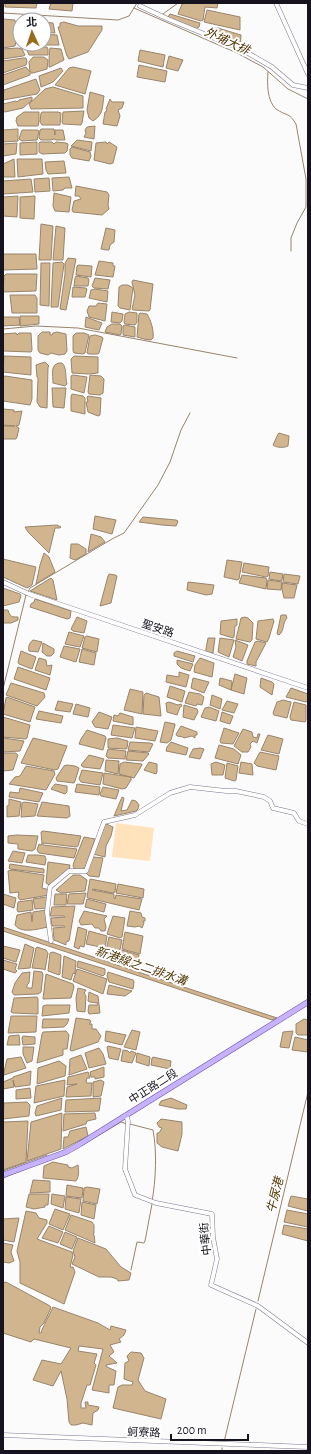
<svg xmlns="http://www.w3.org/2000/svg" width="311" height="1454" font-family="'Alegreya Sans','Noto Sans TC',sans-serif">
  <rect width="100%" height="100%" fill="#fbfbfb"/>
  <path fill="#ffe3bc" d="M116,823L154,828L150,861L112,857Z"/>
  <path fill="#d1b58e" stroke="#99846c" d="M5,3H39H37L36,8L5,7Z
    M51,3H73L72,11L49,9Z
    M186,3H218L217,8L205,7L203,20L201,21L178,14L182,4Z
    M207,10L240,17V30L204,22Z
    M170,14L200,23L199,27L195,29L168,18V17Z
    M3,19L15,20V22H17L20,33V40L16,41L15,46L3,48Z
    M44,22L53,23L55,33L44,32Z
    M64,22L78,26H102V30L88,52L69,59L67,56L58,27H60V23Z
    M210,28H218L241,35L240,48L208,34Z
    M44,34L57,35L59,45H30V44H44Z
    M30,47H47L48,49V55H29L27,50Z
    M18,48L22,49L25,55L23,56L3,59V49Z
    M50,48L61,49L64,60L50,67H49C49,60 49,54 50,48Z
    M140,50L165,55L163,67L138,61Z
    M169,56L183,60L178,71L166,68Z
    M33,57H44L48,60L47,69L33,73H30V75L3,85V75L26,67L30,72L29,62Z
    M23,58H26L27,61L26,65L3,73V61Z
    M139,65L167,71L165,82L137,77Z
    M73,67L91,71L85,94L55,85L69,68Z
    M61,68L63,71L53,82L41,87L39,76Z
    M36,79L40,90L37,94L3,100L4,90Z
    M53,87L83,96V108L31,109L29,104L45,89Z
    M90,92L104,96C102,107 104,114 93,121L89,118L87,110Z
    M32,97V100L23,108L5,112L3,111V104L16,101L17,102L19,100Z
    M110,99L112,102H124L122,108L118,110L120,116L117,126L103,124L105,112L107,111L106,109Z
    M84,111L82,123L81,125L63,124L62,122L63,112Z
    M24,112H39V121L38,126H18L16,121L17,117Z
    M42,112H58L61,113L60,125H42L40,122L41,113Z
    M95,126L94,139L84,137L86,133L85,130L87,127Z
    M18,129V141L3,142V130Z
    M41,129H54L55,135V130H63L65,140H56L54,139L51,140H41L39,138L40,130Z
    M22,130H37L39,131L37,140L22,141L19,139Z
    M77,140L92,142L91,151L71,146Z
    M37,142V154L20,155V143Z
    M40,142H52L54,144L56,142L66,143L68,144L67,151L65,153L42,154L39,152V143Z
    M106,142L107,144L109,142L117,147L113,163L110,164L94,160L96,143Z
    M17,143L16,154L3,156V144Z
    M72,147L90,152L91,156L89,161L72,158L70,155V149Z
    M14,159L15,177H3V164Z
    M17,159H42L43,174L18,177Z
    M64,161L66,173L48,174L46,170L45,162Z
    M69,177L72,188H65L63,190L53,191L52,178Z
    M49,178L50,191L35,192L34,179Z
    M31,179L33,192L3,194V181Z
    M76,186L107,192L109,195L108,205L109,209L102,215L73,212L72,210L74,201L81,199L79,196H75Z
    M54,193L71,197L69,212L55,211L53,206Z
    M18,196L17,217L3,216V197Z
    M35,196L34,219L20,218V197Z
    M41,224L53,226L51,260H39Z
    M56,226L65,228L63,260H53Z
    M106,228L115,230L114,242L110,245L109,250H107L101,249Z
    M3,254H36L37,269L3,270Z
    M68,258L76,259L66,310L60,309L65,274V263Z
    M99,261L113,263V266H115L113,277L95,275Z
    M62,262L64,264L58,307H51L53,263Z
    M41,263H50L49,306L40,305Z
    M78,265L92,266L91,277L76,275L77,266Z
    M6,274H37L36,291L3,292L4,276Z
    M76,276L88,278L89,280L88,286H74L75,278Z
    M95,278L110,280L108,289L94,288L92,286Z
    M133,280L153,284L150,310L149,311L133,310L132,309L135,295L132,282Z
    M122,285H128L133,288L130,310L120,308L118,306L119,287Z
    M73,287L86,288L87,289L85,297H72Z
    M95,289L108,291L107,302L89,298L91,290Z
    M10,295H35L37,298V313H12Z
    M98,303L107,304L105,321L89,317L87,311L89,306H96Z
    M112,312L123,314L122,321L120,323L111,322Z
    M129,312L137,313V322L135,325L125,324L124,322L125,314Z
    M140,313L147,314C151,321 154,330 153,338L151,340L144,339L137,337L139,314Z
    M20,316H39V324L20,326Z
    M3,317H19L20,325L3,326Z
    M86,317L102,323L99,330L85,327Z
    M112,324H120L122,326L121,334L120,335L105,332L107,327Z
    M125,325L135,327V337L123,335V326Z
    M42,332H50V335H52L53,333L57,332L66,334L67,351L65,354L59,355L51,353L48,355L40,353L38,350V336Z
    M16,333L17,335L19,333H31L32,350L31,352L3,351V334Z
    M76,333H84L89,335L85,353L83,354L74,353L73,351V336Z
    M95,335L102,337L103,338L99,353L98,354H89L87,353L90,336Z
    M4,356L31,357V375L3,372Z
    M74,356L98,357V373L88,374L72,373L71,359Z
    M45,362L49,366L48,367L47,408L40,407L37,402L38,378L37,377L36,365Z
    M59,363H62C67,367 65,377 67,384L65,386L53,383C53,374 50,365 59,363Z
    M73,375L87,377L84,393L71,389V376Z
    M90,375L101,376L104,379L103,393L100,395L89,394L88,392Z
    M5,376L32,380V399L30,405L3,401V377Z
    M52,388H66L64,408L53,407Z
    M72,394L83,396L85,398V414L71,411V397Z
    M88,396L101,398L100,415L98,416L88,412L86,402H88L87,397Z
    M3,409L14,410V412L22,411L19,425L16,426L19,428L17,437L16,439H3V426H15L3,425Z
    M279,433L289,436L288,446C284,448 277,448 273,445L278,434Z
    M95,516L116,520L112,534L93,529Z
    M143,517L176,520L178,521L176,526L162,525L139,522Z
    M57,525L61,527L60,528H55L49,553L28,532L25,527Z
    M91,534L101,537L105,542L88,552Z
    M71,544H78L86,549V554L75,560L70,558Z
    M44,553L49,557L55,572L36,584L40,565Z
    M3,559L36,567L32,585L27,588L3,577Z
    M227,560L242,562L239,579L237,580L224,577Z
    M244,563L269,567L268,576L266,577L242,572Z
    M270,572L283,574L282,580L281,581L269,579Z
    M109,574L115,575L117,576L111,603L100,606L108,576Z
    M284,574L300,576L298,584L283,582Z
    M242,575L266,578L267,580L266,589L239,583Z
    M51,578L53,580L57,600L30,591Z
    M268,580L282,582L281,590L267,589Z
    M188,582L214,585L212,594L206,595L187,590Z
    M282,583L297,585L294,598H284L282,589Z
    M3,588L20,594L21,596L19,602L3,606Z
    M35,599L71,611L70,618L67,619L30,607L31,604L34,602Z
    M3,610H8C10,617 12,617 18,617V620L11,623H3Z
    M281,615H286L287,618C282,623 285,630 279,635L277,634Z
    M77,617L87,621L84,633L73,631L71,629Z
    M245,617L248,618L253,623L252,640L250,642L236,639L241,618Z
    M237,619V625L235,626L234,637L233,638L220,634L221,621Z
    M273,619L274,621L269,638L267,642L256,639L258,621Z
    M69,632L84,636L80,647L65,644Z
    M87,636L99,639L97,652L82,648L85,637Z
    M208,638H215L213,653L206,652V649Z
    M220,638L234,640L229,657L218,652Z
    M33,640L42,642L38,652L29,651C28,647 29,643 33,640Z
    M235,640L248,645L242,661L233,657L236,647Z
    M258,641L266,643L256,662V666L247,664V661L255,642Z
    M43,643L54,649V653L51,656H47L42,652Z
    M64,646L80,649L76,662L60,657Z
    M82,649L96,653L94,665L79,662Z
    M21,651L36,657L32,669L19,664L18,662Z
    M177,651L195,656L193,662L174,656V653Z
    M39,658L46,660L47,666L52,665L50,675L35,670Z
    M200,658L214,663L212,677L194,672L195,665Z
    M177,660L193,664L190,671L181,668L177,664Z
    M18,667L50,678L46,690L14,679Z
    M179,672L189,675L186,687L166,682L167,675L179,677Z
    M235,674L247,678L244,694L231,690Z
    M193,678L209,682L204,693L191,688Z
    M220,678L232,681L231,690L219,685Z
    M261,678L272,682L274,684L272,695L260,687Z
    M11,683L44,693L45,697L37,706L6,695Z
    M170,686L185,691L182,702L167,697Z
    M291,688L308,694V701L306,702L286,697Z
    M130,689L143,692L142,714L124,710Z
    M189,692L200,694L204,697L202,705L197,704L196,706L185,703Z
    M146,693L159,697L161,716L143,714L144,695Z
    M212,695L222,699L220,709L210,705Z
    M7,697L35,707L30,722L3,714L6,698Z
    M283,700L291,702V703L287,718L274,715L273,713L277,702Z
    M58,701L73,704L70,712L55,710Z
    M227,701L238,704L234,713L222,710Z
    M169,702L178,705L181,704L182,706L180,707L177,715L167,712L166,703Z
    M294,702L306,705V720L305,722L291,720L290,717Z
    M76,704L90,708L88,717L73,714Z
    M184,705L197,709L198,712L194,720L183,717Z
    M209,707L219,711L216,721L201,717L205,708Z
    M39,711L63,716L61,723L36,719Z
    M99,712L112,717L108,729L95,727L92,722Z
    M222,712L233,716L230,724L220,721Z
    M120,713L133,717V725L113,721L114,715L118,716Z
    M3,717L30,725L27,738L25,739L3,737Z
    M165,722L175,724V725L171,740L167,743L160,742Z
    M113,725L135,728L132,738L111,735Z
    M181,726L197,732V735H195V738L192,736L184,738L183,737L177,736L176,734Z
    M136,727L158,731L155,741L135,738Z
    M224,728L239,733L233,744L221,743L220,741Z
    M243,729L252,732L253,737L257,738L258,734H260L257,743L253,741L250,744L251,747L248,752H242L234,746Z
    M87,730L105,736L106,738L103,750L79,744L81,739Z
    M268,735L283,739L279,754L261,750Z
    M3,738L24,741L20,751L3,752Z
    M33,738L67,746L58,769L55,770L21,763Z
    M117,738L128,741L127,748L126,749L108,748V739Z
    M130,742L150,743L153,744L149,752L128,750Z
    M171,742L188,748L186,755L166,751L167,747Z
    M219,745L234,749L241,755L238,764L215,758Z
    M200,748L204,749L200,759L189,757L193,749Z
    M108,749L126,751L125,759L108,758L106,756Z
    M128,751L148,753L149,754L143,761L126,760Z
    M260,752L279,756L276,770L257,766L254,763Z
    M3,753H16L18,755L13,770L3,771Z
    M89,755L104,759L100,769L83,767L81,765Z
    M106,760L119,761L118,774L105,771Z
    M124,762L142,764V765L134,778L119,774L120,764Z
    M149,762L157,764V772L156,774L144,770Z
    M216,762L225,765L223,775H212L211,764Z
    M241,762L252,764L253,775L239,773Z
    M227,763L238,766L236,780L234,781L225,778Z
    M67,765L75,766L79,768L75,781L74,783L57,781L56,778L64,766Z
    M26,766L54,771L55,774L46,790L9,784L15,777L20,776Z
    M82,770L103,773L100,785L81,782L79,779Z
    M104,773L131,777V780L126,788L122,789L103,784Z
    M55,784L67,786V792L65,794L51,789Z
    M77,784L100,787L99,795L75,792Z
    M103,787L119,790L116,799L101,796L100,794Z
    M20,788L43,793L39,802L9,797L10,792L19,793Z
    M122,797L124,798L121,811L127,810L132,800L136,801L139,805L138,809L136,811L114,816Z
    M9,799L21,802L19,816L7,817V806L9,805Z
    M24,802L38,804L35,816L21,817L22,803Z
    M42,802L69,806L70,816L67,818L37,816Z
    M104,823L113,827L111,836L106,846L105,857L93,854Z
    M43,831L81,836L78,846L76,847L43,843V845L77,849L74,858L39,853L37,850L39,844L41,845L42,843L41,832Z
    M17,835L38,836L35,849L32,851L18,849V844L8,843V836Z
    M84,837L95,839L85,868L81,870H75L73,866L74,862Z
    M13,851L25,853L22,863L8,861Z
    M28,855H37L45,856L46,859L45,865L26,862Z
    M93,857L103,858L99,877L89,876L86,873Z
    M48,862L70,865L69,871L51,886L46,883Z
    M10,864L44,869V873L10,869L9,868Z
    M12,870L44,875L42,888L50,890L49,895L20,900L18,897L19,892L10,893L8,871Z
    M73,875H80L87,880L85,891L61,893L56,890Z
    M90,879L116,884L115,892L113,893L93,889L92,890L114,894V898L115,899L116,895L142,899L139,910L88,898L87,897Z
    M118,884L144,889L143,898L116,893Z
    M86,893L83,904H67L69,894Z
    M3,894L16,898L14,908L3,904Z
    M55,894H67L66,905H54Z
    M46,897L49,899L47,908L35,909L33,899Z
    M87,899L106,904L104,912L85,907Z
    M32,900L33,910L18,912L17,910L18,902Z
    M75,906L69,941L66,942V945L54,940L53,928L65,927L64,926H52L51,918L65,917L64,916H50L52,907Z
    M46,910L48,927C38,929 21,934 15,925L17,915L31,912L32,922L33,912Z
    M84,911L107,916L104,919L106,927L105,931H101L99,928H95L92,924L81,925L79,921Z
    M130,911L141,913L142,917L145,918V921H143L144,923L142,928L139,926L135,927L127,926Z
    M113,916L125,918L122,937L120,938L107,934Z
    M3,927L277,1018L272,1020L3,931Z
    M78,927L87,930L84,947L80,946L79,949L74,947Z
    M89,931L107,936L105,948L86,944Z
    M125,932L143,936L140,954L122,949Z
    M109,937L122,940L118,959L105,955Z
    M25,944L34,948L30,968L18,969Z
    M3,946L20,950L16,962L3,958Z
    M37,947L46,950L48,953L45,970L43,969L32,968L36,948Z
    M122,950L139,955L136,968L126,965V962L120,959Z
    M53,952L61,955L60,974L59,975L48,971L50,953Z
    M64,956L76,961L75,974L73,973L71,980L62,977Z
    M3,960L17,964L15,969L17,971L15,973L3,969Z
    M78,961L105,969V974L103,976L77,967Z
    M77,969L107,979L103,994L73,981Z
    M34,971L42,972L43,975L41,992L38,994L14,995L12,992L15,983L22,973L30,972L29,983L27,985V988H32Z
    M108,972L133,980L134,982L133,989L109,982L107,976Z
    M46,974L73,984L74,987L71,998L43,999Z
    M109,985L132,991L125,996L107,994Z
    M78,988L86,990L84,993L86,996L85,1012L77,1011L76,998Z
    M89,992L98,996L100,1013L89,1014L88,1011L89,1005H97L98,1003L90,1002L88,1001Z
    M37,997L38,999V1014L13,1013L11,1012L14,998Z
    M46,1005H70L69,1013L42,1016L43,1006Z
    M11,1016H37L36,1032L8,1033Z
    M76,1018L90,1020L91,1022L89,1024H92V1029H96L101,1036L98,1042L72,1051L70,1050Z
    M43,1019H69L67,1024L64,1027L42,1028Z
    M304,1019L308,1020V1035H298L296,1033V1024Z
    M132,1030L140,1032L136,1050L124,1047Z
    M66,1031L69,1035L67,1049H63V1055L37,1063L42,1034L43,1032Z
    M106,1031L126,1035L122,1045L105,1041Z
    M293,1031L289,1048L280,1047L283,1032Z
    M19,1035L20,1045H7L9,1036Z
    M23,1036L35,1037V1044L23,1045L22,1038Z
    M295,1037L308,1040V1052L292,1050Z
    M108,1046L121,1049L118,1060L109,1058L107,1047Z
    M23,1047H34L32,1061L27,1063L23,1054Z
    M99,1048L103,1054L106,1064L89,1068L85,1053Z
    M123,1050L128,1051L130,1053L131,1051L136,1053L132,1063L121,1061Z
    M137,1053L150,1057L149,1066L136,1062Z
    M81,1055L87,1069L69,1075L70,1059Z
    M21,1057L26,1068L4,1075V1072L7,1059Z
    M153,1057L171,1061L170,1069L151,1065L152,1058Z
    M59,1061L66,1066L65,1076L37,1084L38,1068Z
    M104,1067V1077L95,1079V1077H91L90,1072Z
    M31,1071L30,1085L15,1087L13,1080L14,1087L3,1089V1082L13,1078V1077Z
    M88,1072L90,1078H87L86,1082L87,1083H92L91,1096L66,1097L67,1087L77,1084L67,1085L68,1077Z
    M65,1080L64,1096L34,1103L36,1086Z
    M101,1080L104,1082L101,1096L93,1097V1082Z
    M30,1088L31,1098L16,1099V1090Z
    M62,1098L61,1110L36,1116L35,1113L37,1106Z
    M101,1098L99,1111L65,1112L66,1100Z
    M171,1098L187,1105L186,1109H178L159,1105L161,1101Z
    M27,1102L30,1105L29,1116L3,1119L4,1103Z
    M62,1113L61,1149L27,1161L31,1122Z
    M95,1113L96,1119L87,1121L86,1124L63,1131L64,1114Z
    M161,1119L182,1122V1134L178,1151L162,1147L157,1143V1133H159L162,1128L159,1127L157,1123Z
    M28,1121L26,1162L3,1170V1122Z
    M86,1127L88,1136L63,1149L64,1137H68L70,1131Z
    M53,1162L68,1165V1167L72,1168L78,1165C79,1171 79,1177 76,1181L43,1178L44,1166Z
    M33,1180L50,1181V1192L30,1193Z
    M67,1185L83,1188L82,1198L66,1196Z
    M87,1187L100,1189L97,1204L83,1201L84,1188Z
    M29,1194H49L48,1205H45V1207L34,1209L26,1207Z
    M52,1194L65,1196L63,1208L51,1204Z
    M291,1196L308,1199V1211L288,1206Z
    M66,1197L81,1199L79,1213L65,1209Z
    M82,1202L96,1205L94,1219L81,1215Z
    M55,1209L70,1214L63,1230L49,1224Z
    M287,1210L308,1214V1227L284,1222Z
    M26,1211L36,1213L39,1218L47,1220V1223L37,1239L72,1252L73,1255L70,1267H73L75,1272L64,1304L20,1283V1262L17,1251Z
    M71,1215L92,1222L94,1225V1233L93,1235H94L95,1243L65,1230Z
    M19,1218L14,1242L3,1240V1219Z
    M284,1225L308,1229V1241L282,1234Z
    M49,1226L63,1232L58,1243L42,1238Z
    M65,1232L77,1237L72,1249L60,1244Z
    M78,1238L106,1249L121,1267L131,1273L129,1280L118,1281L117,1279L111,1277H99L72,1264L75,1257L73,1251Z
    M3,1243L13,1245L11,1252L14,1261L9,1263L3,1262Z
    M6,1282L50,1306L51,1308L44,1323L40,1327L39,1333H41C42,1328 50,1314 53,1307L98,1323L110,1330L111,1326L126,1330L124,1335L119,1339L121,1342L110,1345L114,1352L109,1356L117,1363L106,1365L107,1367L116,1371L114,1385H109V1393L92,1390L103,1349L79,1346L78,1351L97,1354L94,1363L96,1365L90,1385H87L81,1403V1408H86L85,1402H88V1405L99,1407L98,1410L93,1413L92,1425L83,1423L76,1425H71L69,1422L67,1399L61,1371L53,1386L33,1380L42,1360L61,1364L71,1348L34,1339L31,1342L3,1333V1283Z
    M131,1352L141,1353L144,1358L138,1380L145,1391L166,1399L161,1419L113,1408L118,1387L122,1385H132L133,1382L124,1379L125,1363L129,1361L127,1356Z"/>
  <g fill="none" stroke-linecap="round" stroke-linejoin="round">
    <path stroke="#99846c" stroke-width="1" d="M134,8L237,53L263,67L288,89L308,99
      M3,13L118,20L129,16L137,3
      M163,14L178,3
      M268,72C267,83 267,101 276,109C286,116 289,112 296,124L306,179V207L297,223L291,238V251
      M3,329L36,326L78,328L237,358
      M28,592L30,588L40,582L112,539L124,533L158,485L170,462L181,430L190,413
      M3,689L26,595
      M130,1124L153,1130C157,1150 156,1181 152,1201
      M74,1150L121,1122L127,1124
      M3,1171L47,1155
      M3,1178L23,1170
      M131,1270L137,1242L144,1243L145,1241L152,1204
      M258,1301L308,1092
      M224,1442L256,1309
      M222,1451V1448"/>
    <g stroke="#7c7693" stroke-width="5">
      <path id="minor" d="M276,3L308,74
        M140,6L168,19L241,49L272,67L293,85L308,88
        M3,582L29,594L308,688
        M51,941L47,912L50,887L69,871H86L104,822L135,815L170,793L190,787L226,791H236L264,797L270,801L273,808L294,813L299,821L308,824
        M126,1115L128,1121L125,1169L135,1195L156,1203L212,1214L213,1237L217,1259L211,1285L258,1306L308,1343
        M3,1435L308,1447"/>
    </g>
    <g stroke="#7059ae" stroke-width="6">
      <path id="major" d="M3,1175L66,1152L80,1144L308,1002"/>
    </g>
    <use href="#minor" stroke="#fff" stroke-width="4"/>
    <use href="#major" stroke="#c7b2fd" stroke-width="5"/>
  </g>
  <g text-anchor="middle" stroke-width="4" stroke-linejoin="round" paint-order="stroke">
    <g font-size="11" fill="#16131e" stroke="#fff">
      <text transform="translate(158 628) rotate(19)" y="4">聖安路</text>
      <text transform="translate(153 1086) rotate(-32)" y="4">中正路二段</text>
      <text transform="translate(205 1239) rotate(-96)" y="4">中華街</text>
      <text transform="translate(144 1432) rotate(2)" y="4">蚵寮路</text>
    </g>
    <g font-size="12" font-style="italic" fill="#4f3400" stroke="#fff">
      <text transform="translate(227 41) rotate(25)" y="4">外埔大排</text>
      <text transform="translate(141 966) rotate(19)" y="4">新港線之二排水溝</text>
      <text transform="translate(275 1195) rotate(-76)" y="4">牛尿港</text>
    </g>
  </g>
  <rect width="311" height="1454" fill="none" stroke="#16131e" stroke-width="8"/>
  <g transform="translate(32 32) rotate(357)"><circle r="19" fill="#ffffff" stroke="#a2a1a5"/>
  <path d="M0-3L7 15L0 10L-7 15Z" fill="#996c1b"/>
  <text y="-6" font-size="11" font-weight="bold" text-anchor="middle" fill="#16131e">北</text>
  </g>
  <path d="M171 1434v6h77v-6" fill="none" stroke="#16131e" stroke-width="2"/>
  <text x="177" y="1434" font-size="12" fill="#16131e" stroke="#ffffff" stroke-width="3" paint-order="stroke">200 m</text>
</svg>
